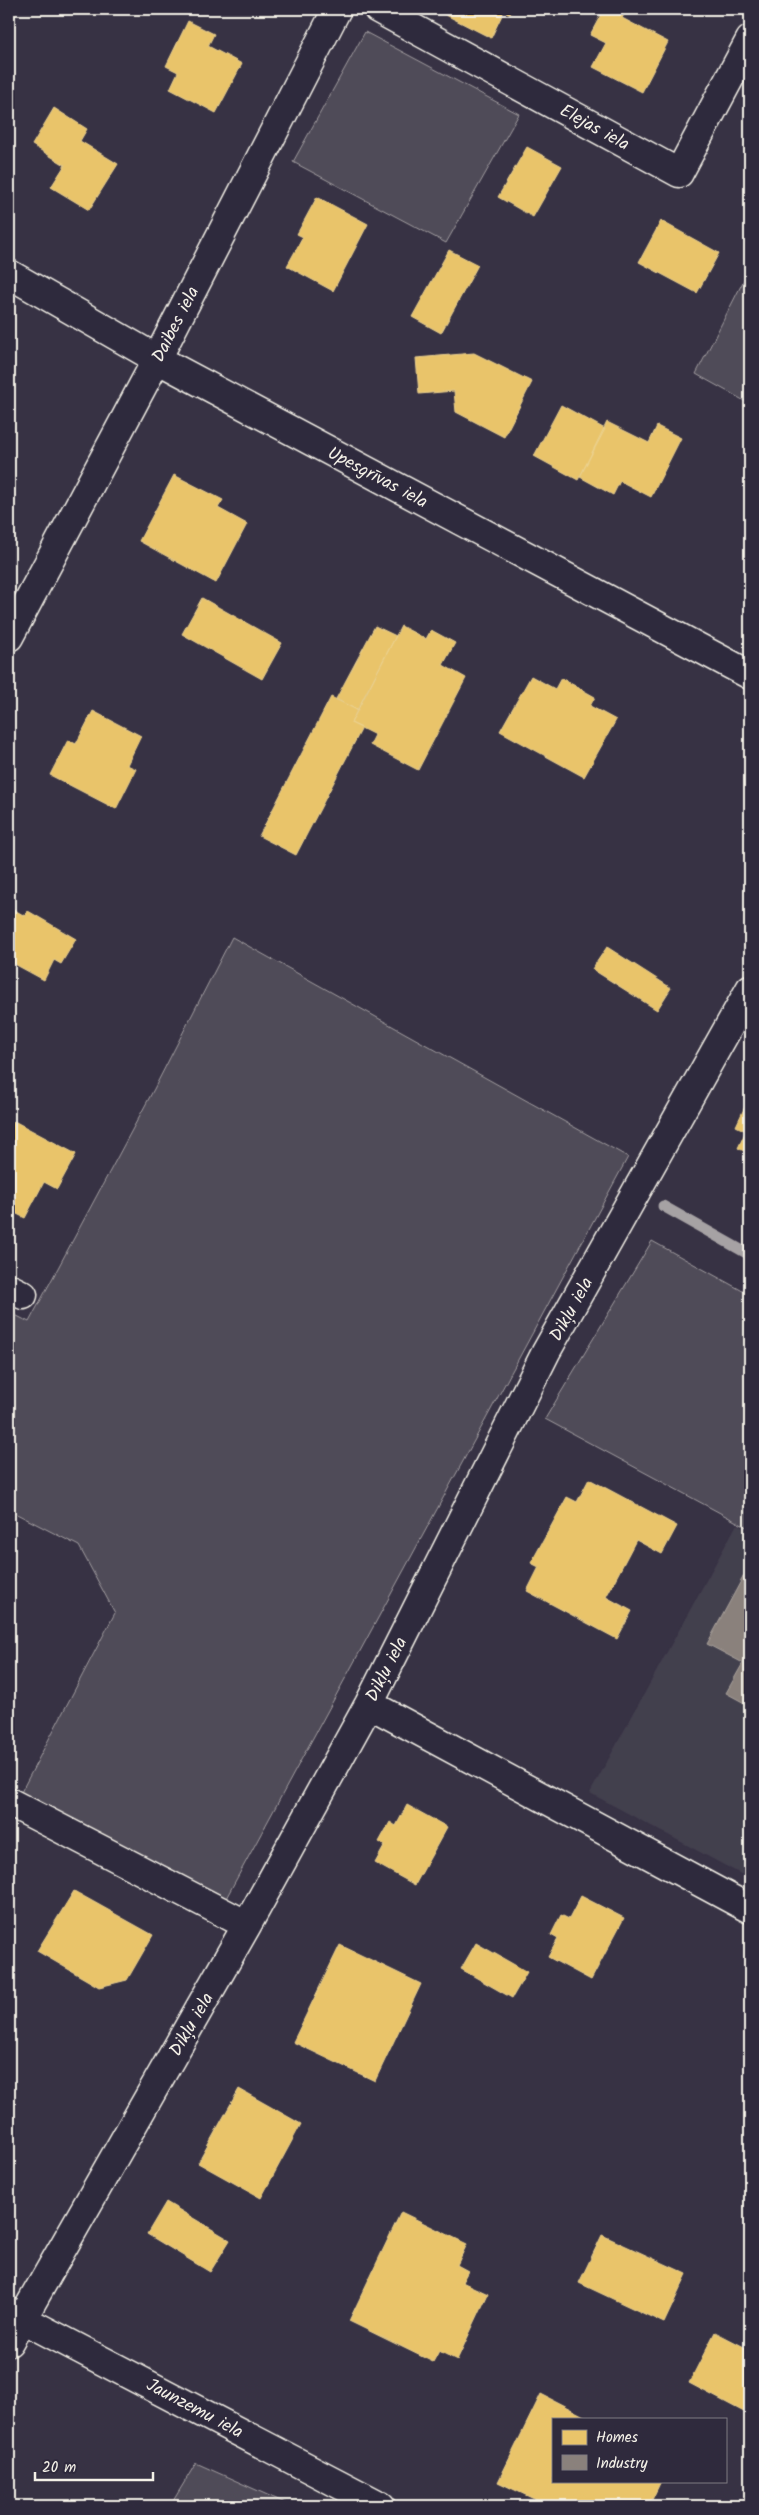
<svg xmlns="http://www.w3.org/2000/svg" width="759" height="2515" font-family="Kalam,sans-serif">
  <rect width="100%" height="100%" fill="#373244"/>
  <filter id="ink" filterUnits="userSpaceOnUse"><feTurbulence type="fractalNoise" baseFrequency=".02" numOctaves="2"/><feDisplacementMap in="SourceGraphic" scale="10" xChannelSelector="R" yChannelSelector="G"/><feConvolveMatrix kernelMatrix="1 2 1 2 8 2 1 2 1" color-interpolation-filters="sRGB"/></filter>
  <g filter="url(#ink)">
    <path fill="#433f4e" d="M737,1524L750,1531V1879L590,1793Z"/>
    <path fill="#504b59" stroke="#a29ea0" d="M365,32L519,114L446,243L293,162Z
      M750,268V404L696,374Z
      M232,937L628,1157L224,1902L18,1798L115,1613L79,1546L9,1510V1312L29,1322L154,1089Z
      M652,1241L750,1295V1529L545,1419Z
      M196,2463L292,2506H170Z"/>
    <path fill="#e9c46a" stroke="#ecd290" d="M444,9H513L510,14L504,11L491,38L442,13Z
      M604,9H627L622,18L668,42L642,92L593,67L606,43L590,35Z
      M188,21L214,34L208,46L242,64L216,113L170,89L178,72L166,66Z
      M54,108L87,129L80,141L118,164L89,210L51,187L65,165L32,145Z
      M527,147L562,166L533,217L498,197Z
      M317,197L368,224L333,291L287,266L303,237L297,234Z
      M661,221L719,253L697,293L639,262Z
      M449,250L478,265L441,333L412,317Z
      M474,353L532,382L504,437L456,412L454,391L419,394L416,358Z
      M561,405L605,429L578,480L534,456Z
      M607,422L649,443L657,426L681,438L651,497L620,481L613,495L580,477Z
      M174,475L223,500L218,508L247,524L216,583L139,541Z
      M202,598L282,643L262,679L182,634Z
      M375,626L396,636L357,710L336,699Z
      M401,626L426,639L431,630L455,643L443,665L466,678L418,770L370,745L375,735L351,723Z
      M531,676L555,689L561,678L595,697L590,706L616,720L584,777L500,731Z
      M331,697L357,710L351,723L362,728L296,855L259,836Z
      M93,711L141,736L127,765L136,769L116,809L50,775L68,740L76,744Z
      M9,907L25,916L28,911L76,939L61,964L54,960L44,980L9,961Z
      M607,947L671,988L657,1010L592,969Z
      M750,1096V1154L738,1148L746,1131L736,1126Z
      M14,1121L76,1154L57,1189L44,1182L25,1218L9,1210V1132Z
      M589,1479L677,1526L662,1554L636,1540L606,1597L632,1611L617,1639L527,1591L539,1567L531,1563L567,1497L577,1502Z
      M407,1805L447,1827L415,1885L375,1863L385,1845L379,1842L390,1822L396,1826Z
      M74,1891L153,1935L127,1980L99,1987L37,1951Z
      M581,1896L624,1918L591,1980L548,1957L558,1939L551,1935L561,1915L569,1919Z
      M476,1943L527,1972L512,1998L461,1969Z
      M340,1945L421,1984L375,2081L293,2042Z
      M239,2089L301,2124L261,2198L198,2163Z
      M166,2202L230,2240L210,2272L147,2234Z
      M401,2212L467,2244L457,2265L468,2271L462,2282L488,2294L457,2360L439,2351L433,2362L349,2321Z
      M602,2235L687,2274L664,2323L579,2283Z
      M715,2332L750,2350V2400L744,2412L689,2383Z
      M541,2394L590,2419H553V2481H661L649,2506H549L498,2482Z"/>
    <path fill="#8a817c" stroke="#aaa39c" d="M748,1568L750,1569V1706L726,1693L743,1663L707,1644Z"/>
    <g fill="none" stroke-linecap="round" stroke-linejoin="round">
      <path stroke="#a6a2a4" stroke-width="11" d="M663,1206L750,1255"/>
      <g stroke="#f4f1e8" stroke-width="31">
        <path id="minor" d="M378,9L679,173L750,40
          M9,274L157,359L750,675
          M9,637L157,359L337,9
          M9,1288L23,1295
          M369,1704L750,1909
          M9,1802L247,1925
          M9,2312L381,2506
          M9,2342L247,1925L369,1704L546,1352L750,989"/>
      </g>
      <use href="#minor" stroke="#2f2a3d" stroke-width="28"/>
    </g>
  </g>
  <g text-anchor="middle" stroke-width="5" stroke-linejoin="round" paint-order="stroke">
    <g font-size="18" fill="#f4f1e8" stroke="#2f2a3d">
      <text transform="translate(595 127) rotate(29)" y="6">Elejas iela</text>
      <text transform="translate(175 324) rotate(-63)" y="6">Daibes iela</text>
      <text transform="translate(378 477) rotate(28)" y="6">Upesgrīvas iela</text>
      <text transform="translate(571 1309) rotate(-61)" y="6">Dikļu iela</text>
      <text transform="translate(386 1669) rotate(-63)" y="6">Dikļu iela</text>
      <text transform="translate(191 2024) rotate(-60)" y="6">Dikļu iela</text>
      <text transform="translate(195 2408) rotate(28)" y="6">Jaunzemu iela</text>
    </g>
  </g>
  <rect width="759" height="2515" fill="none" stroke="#2f2a3d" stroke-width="30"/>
  <rect x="15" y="15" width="729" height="2485" fill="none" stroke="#f4f1e8" stroke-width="2" filter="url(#ink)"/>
  <rect x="552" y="2418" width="175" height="65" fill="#2f2a3d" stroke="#7e7a81"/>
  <rect x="562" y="2430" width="25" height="15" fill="#e9c46a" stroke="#7e7a81"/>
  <text x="596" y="2442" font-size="15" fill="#f4f1e8">Homes</text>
  <rect x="562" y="2455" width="25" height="15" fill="#8a817c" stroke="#7e7a81"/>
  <text x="596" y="2468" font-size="15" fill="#f4f1e8">Industry</text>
  <path d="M35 2472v8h118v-8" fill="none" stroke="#f4f1e8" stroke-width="2.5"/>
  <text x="42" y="2472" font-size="15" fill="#f4f1e8" stroke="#2f2a3d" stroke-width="4" paint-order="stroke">20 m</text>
</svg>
